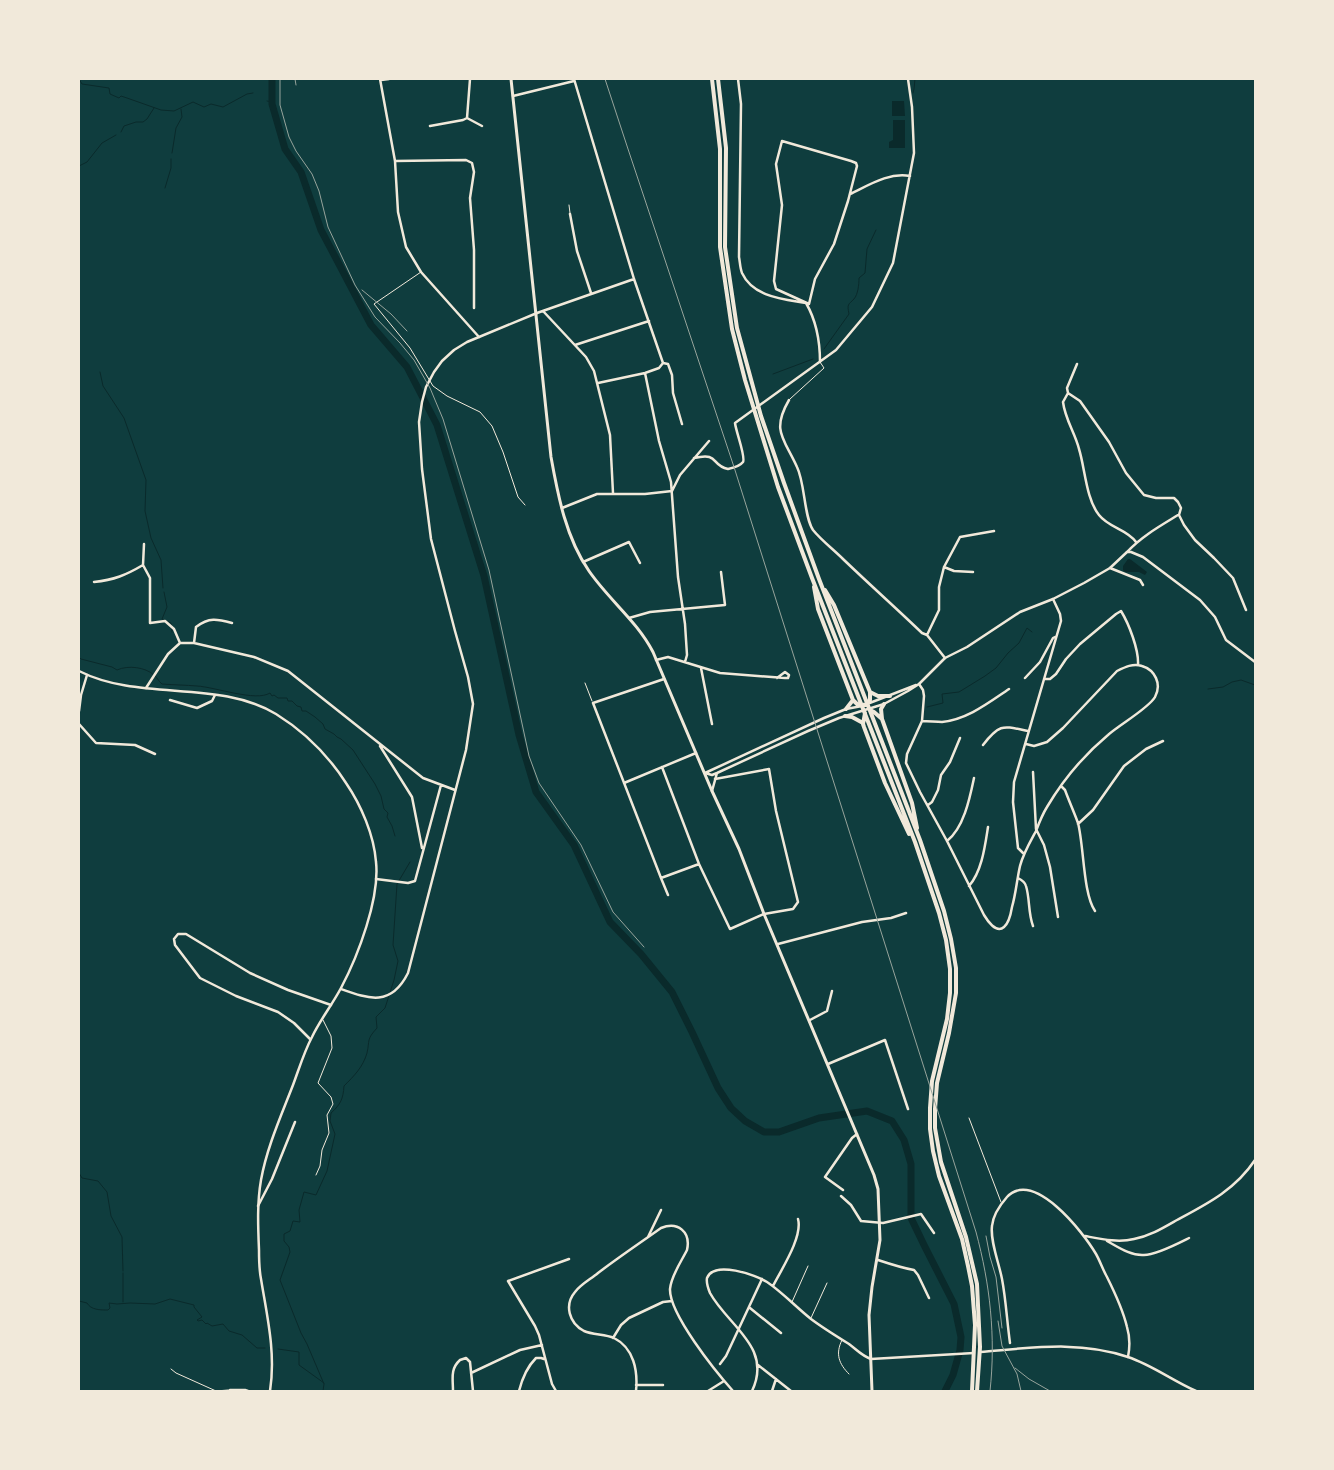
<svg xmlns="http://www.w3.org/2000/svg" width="1334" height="1470" font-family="Lato,sans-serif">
  <rect width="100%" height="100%" fill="#0f3d3e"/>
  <path fill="#0a2a2b" d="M904,101L905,116H892V101Z
    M893,120H905V148H889V142L893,140Z
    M1128,559H1130L1147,572L1145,575L1139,572H1125L1123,570V566Z"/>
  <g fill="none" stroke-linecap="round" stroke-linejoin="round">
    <path stroke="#0a2a2b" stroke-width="1" d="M79,79L82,84L109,88L110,94L119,98L121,96L127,98L161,110L174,111L193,102L204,107L211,104L223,107L247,94L253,93
      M913,93L914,89L915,79
      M267,101L272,102
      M121,132L124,126L136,122H143L147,119L154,108
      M172,153L176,128L182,117L181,109
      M79,166L87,162L102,143L116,135
      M165,188L171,168V159
      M824,349L849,314C847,304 848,305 854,299C858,294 859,285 859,278L865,273L867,249L876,230
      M100,372L103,386L124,418L146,480L145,511L151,538L161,560L163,588
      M773,374L813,359
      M164,592L167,607L162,619L171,623L172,632
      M79,657L81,659L112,667L117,670C128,665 145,667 154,675C158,678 158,681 162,684C174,685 186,685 197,686C215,687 256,702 270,693L272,696L274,695L278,698H287L288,701H292L297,706L301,707L302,711H306L315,717L323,724L325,729L334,734L337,737L341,739L353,750L375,784L381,796L384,809L388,813L387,817L392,826L395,836
      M1208,689L1223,687L1232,682L1241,680L1255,685
      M927,707L943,703L942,694L959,692L985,676L996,668L1008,653L1019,643L1027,628L1032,632
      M79,1173L82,1178L98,1181L107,1192L111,1216L122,1237L123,1271
      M123,1273V1302
      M79,1301L87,1303C91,1310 100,1310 108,1310L110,1308L109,1303L117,1304L130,1303L155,1304L170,1299L194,1305V1307L202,1317L197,1320L198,1321L202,1320L206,1324L207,1323L212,1326L223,1324L229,1331L242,1335L257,1348H265
      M278,1349L299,1352V1365L324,1383
      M323,1391L324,1384L307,1344L301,1333L280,1280L290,1252L289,1247L284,1241V1234L290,1231L293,1221L300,1222L299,1210L304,1192L316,1195L327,1171L335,1134L330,1121L331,1113C341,1104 343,1099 344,1086C354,1076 363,1067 367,1053C370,1040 366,1040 377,1028L376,1017L385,1008L394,980L398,961L393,945L397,884L410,862"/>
    <path stroke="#0a2a2b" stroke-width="7" d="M272,79V104L285,149L301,172L321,230L371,325L407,367L437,425L484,576L519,735L536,792L574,845L610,922L641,954L672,992L692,1032L718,1088L731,1108L745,1121L764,1132H779L819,1118L867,1111L892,1121L904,1140L911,1164V1218L924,1245L954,1304L961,1337L960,1350L953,1375L945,1391"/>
    <path stroke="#f1e9da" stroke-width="1" d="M569,205L570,213
      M421,272L374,304L410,348L433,386L447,396L480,412L492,426L503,452L518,497L525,505
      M790,399L824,368L820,362
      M585,683L592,701
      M969,1118L1001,1202
      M316,1175L320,1166L322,1150L329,1133L327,1115L333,1104L331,1097L318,1083L332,1048L331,1036L323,1020
      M792,1302L808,1266
      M811,1318L827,1283
      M842,1340C835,1354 839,1364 849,1374
      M171,1369L176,1373L216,1391L228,1390"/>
    <path stroke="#f1e9da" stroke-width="2.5" d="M380,79L395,161L398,212L406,247L421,272L479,337
      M574,79L634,279L663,363L659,368L645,373L598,383
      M738,79L741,104L739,257C740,262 740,268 742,273C753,297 783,299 806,303C817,322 820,342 820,362
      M381,80L389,79
      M513,96L574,81
      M467,118L482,126
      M430,126L463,120L467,118L470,79
      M782,141L851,161L856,163L857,166L848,201L834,244L815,279L809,304L776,289L774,281L782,205L776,164Z
      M395,161L466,160L472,163L474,172L470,198L474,250V308
      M850,194C869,185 889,172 910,176
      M570,214L577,251L591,293
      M543,311L586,357L594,371L610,435L613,493
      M537,313L634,279
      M575,345L649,321
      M663,363L668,364L672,375L673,393L682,424
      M1077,364L1067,388L1068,393L1063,402C1065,419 1075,433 1079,449C1085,468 1086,499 1099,515C1109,528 1127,529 1136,542
      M645,373L659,441L671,482L678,577L685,624L687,655L685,662
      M1068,393L1080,401L1109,442L1126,473L1144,495L1156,498H1174L1178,502L1181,508L1179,515L1184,525L1195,540L1214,558L1233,578L1246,610
      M789,400C771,431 784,438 797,467C805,483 804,517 813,530C821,540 834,550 843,559C869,584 896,608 922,633L927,635L945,658
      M694,458C720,452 710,465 728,469C733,468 740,466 743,462C746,457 736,432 735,423L836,350L872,307L893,263L914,153L912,107L908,79
      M562,508L597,494H645L672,491L680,475L709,441
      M144,544L143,565L150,578V623L165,621L174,629L180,643
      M1127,552C1142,536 1160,526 1178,515
      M583,562L629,542L640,563
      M944,567L954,571L973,572
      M1110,568L1140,580L1143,585
      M94,582C114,580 126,575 143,565
      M629,618L650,612L725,605L721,572
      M927,635L939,610V587L944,567L960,537L994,531
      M180,643H194L254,657L288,671L423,778L455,790
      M194,643L196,627C209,617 217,619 232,623
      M656,660L668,657L720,673L785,678H788L789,675L785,672L777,678
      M701,668L712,724
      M1025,678L1040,662L1053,638L1055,637
      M664,679L593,703L661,878L699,864
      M1044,679H1050L1056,674L1066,659L1080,644L1116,614L1121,611C1129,624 1139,650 1138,665
      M919,684L923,690L924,696L922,721L907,754L906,763L920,792L947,841L984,915C987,920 996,934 1004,927C1009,923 1011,913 1012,907C1016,893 1017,879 1020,866C1023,854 1030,842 1036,831C1039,823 1042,815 1047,807C1063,780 1084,755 1108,735C1119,725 1149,708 1155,697C1162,684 1155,670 1142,666C1133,663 1125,667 1117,671L1063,728L1047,742L1034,746L1026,744
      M146,688L168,654L180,643
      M170,700L197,708L212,701L215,695
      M79,711L81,695L87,675
      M922,721C929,721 936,722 942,722C968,719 988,703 1009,689
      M79,724L96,743L135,745L155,754
      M983,745C1000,723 1003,726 1028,731
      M380,746L412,797L422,848
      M662,767L699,864L730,929L764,914L793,909L798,902L776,811L769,769L715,779
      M1033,772L1036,829L1044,845L1050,867L1058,917
      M624,783L696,753
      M1061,786L1065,790C1069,801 1074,812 1078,823C1084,846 1083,894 1095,911
      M928,805L932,802L938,790L941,775L950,762L960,738
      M1078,824L1093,810L1124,766L1146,749L1163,741
      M947,841C964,828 970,797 974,778
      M1024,854L1018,848L1013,802L1014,782L1061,621L1060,614L1053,599
      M661,878L668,895
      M1018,878C1022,880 1025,882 1026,886C1030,899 1028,913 1033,926
      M376,879L408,883L415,881L441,785
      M969,886C982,871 985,846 988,827
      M778,944L862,922L891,918L906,913
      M810,1020L827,1011L832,991
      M310,1039L294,1023L278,1012L236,996L200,978L175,945L174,939L178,934H186L250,973L288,990L331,1005
      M828,1064L885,1040L908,1109
      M843,1190L825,1177L852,1138L857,1134
      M841,1196L851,1205L861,1221L883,1223L921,1214L934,1233
      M258,1206L272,1179L295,1122
      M1085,1236C1101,1239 1118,1243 1134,1239C1150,1236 1163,1228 1177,1220C1207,1204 1235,1190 1255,1160
      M648,1237L661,1210
      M1107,1241C1118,1247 1131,1256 1144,1255C1156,1255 1179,1243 1189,1238
      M878,1260C890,1264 902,1268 914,1270L918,1275L929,1298
      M773,1286C781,1270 803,1237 798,1219
      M750,1308L781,1333
      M613,1338L621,1325L629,1318L663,1302L672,1301
      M1010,1343C1007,1322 1006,1300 1002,1279C999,1263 990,1241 992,1226C993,1215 1000,1205 1007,1197C1034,1169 1083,1232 1096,1254C1100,1261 1103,1270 1107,1277C1115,1293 1123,1310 1127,1327C1130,1337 1130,1347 1128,1357
      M720,1364L726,1356L762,1279
      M758,1365L791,1391
      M471,1373L520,1350L542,1345
      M636,1385H663
      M229,1391L230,1390H245L248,1391
      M453,1391C453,1379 450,1369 460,1360L466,1358L470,1362L473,1391
      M519,1391C522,1379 527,1367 536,1358H541L544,1359
      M556,1391L552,1384L539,1335L535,1326L508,1281L569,1259
      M636,1391C638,1371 634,1348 614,1338C605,1334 593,1335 584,1331C569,1323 564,1305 575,1292C581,1284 591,1279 598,1273C619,1257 640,1243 661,1228C678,1221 691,1232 687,1250C681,1262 671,1276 670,1289C669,1314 716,1372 733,1391
      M708,1391L724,1381
      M752,1391C773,1347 728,1326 710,1293C708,1288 706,1283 707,1278C714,1260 756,1275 767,1282C782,1292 796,1307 811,1319C823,1328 836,1336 849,1344C857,1350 862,1356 871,1359
      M772,1391L776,1379"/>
    <path stroke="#f1e9da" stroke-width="2.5" d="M79,671C140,702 218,679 276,714C305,732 328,755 346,783C361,805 374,835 376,862C380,898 358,956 341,988C332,1005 320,1020 312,1037C304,1052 299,1069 293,1085C281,1116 267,1147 261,1180C257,1203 258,1226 259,1250C259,1260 259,1269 261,1279C267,1316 276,1353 270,1391
      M867,704L916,685
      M705,773L712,775L717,773L808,731L839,718L884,704L908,691L919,684L945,658L967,647L1020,612L1053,599L1084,583L1110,568L1127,552H1131L1143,557L1200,600L1215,617L1226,640L1255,662
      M705,773L824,718L846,709L862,706
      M712,791L717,773
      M341,989C369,999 391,1007 408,973L466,750L473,704L468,677L455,631L431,539L422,469L419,422L422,402L426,387L434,372L442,361L454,350L467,342L537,313
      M980,1352C1030,1348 1079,1340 1128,1357C1152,1365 1173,1381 1196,1391
      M871,1359L974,1353"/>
    <path stroke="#f1e9da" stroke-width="3" d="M511,79L551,457C558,496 566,538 589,571C609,600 637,621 653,652L712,791L739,849L764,914L874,1175L878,1189L880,1240L872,1287L869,1315L872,1391"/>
    <path stroke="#f1e9da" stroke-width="4" d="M712,79L720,149V247L732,329L745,380L778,487L812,578L915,842L939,913L946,940L950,969V993L947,1019L932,1081L930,1108V1129L933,1151L939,1176L962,1239L968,1266L972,1286L975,1325L972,1391
      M718,79L726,148L725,247L737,328L761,416L784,483L819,579L920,840L944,911L951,939L956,968V993L949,1033L937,1083L935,1109V1128L941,1162L966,1237L977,1284L980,1347L977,1391
      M814,587L818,609L853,700L857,704L866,705L870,700V692L834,605L825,590
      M870,692L878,696H890
      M884,704L881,709L882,719L912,803L917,828
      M846,709L853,700
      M870,710L874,712L882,719
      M865,713L863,724L864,727L885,783L909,834
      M845,716L852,717L863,723"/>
    <path stroke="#97a49c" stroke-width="1" d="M280,79V105L289,137L296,151L312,174L319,191L328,227L355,285L375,317L400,343L414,360L430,388L443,419L489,570L529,756L539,783L581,845L613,912L644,947
      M295,79L296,85
      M605,79L628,149L734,467L976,1232C990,1284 996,1337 990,1391
      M362,290L391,314L407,331
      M986,1236L990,1257L996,1277L1002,1328
      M998,1321L1002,1346L1017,1374L1021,1391
      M1015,1368L1029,1379L1050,1391"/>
  </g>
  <rect width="1334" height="1470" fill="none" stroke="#f1e9da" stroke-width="160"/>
</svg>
